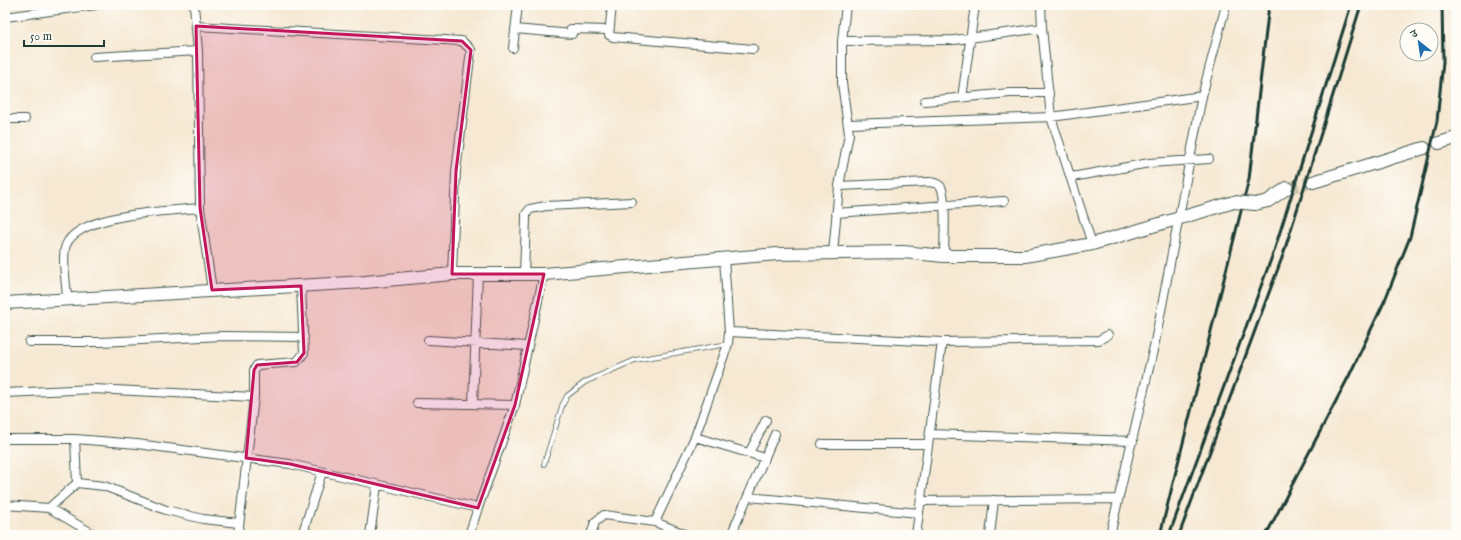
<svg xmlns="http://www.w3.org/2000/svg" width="1461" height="540" font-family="'IM FELL English','Noto Serif Devanagari',serif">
  <rect width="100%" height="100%" fill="#fdfcf7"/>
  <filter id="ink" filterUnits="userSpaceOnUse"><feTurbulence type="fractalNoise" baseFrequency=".025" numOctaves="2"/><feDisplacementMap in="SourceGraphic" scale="8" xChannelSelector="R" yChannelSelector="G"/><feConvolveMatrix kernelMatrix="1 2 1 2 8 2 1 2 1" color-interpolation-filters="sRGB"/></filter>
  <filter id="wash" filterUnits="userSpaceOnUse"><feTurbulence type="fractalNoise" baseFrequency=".012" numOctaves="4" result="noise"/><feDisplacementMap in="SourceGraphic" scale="16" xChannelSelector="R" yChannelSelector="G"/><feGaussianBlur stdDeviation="0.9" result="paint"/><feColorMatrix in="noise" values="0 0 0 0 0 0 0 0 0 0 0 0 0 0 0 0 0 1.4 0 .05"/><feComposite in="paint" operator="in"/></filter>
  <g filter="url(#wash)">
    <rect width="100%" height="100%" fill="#f6e8d2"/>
  </g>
  <g filter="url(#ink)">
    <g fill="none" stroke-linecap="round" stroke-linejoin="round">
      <path stroke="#cbc6b2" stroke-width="12" stroke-dasharray="12 6" stroke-linecap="butt" d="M1287,188L1313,182"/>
      <g stroke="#3f574c" stroke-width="5.5">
        <path id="lane" d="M544,464L562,406L567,396L585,382L635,360L728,344"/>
      </g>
      <g stroke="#3f574c" stroke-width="10">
        <path id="street" d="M194,5L198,51L200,208L212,290
          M612,5L609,35L613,37L753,49
          M1041,5L1042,28L1051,117L1092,244
          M5,17L96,5
          M196,26L462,41L471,50L456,171L452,274
          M515,29L572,34
          M571,29L608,30
          M842,41L954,40L1042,28
          M513,48L518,5
          M94,57L198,51
          M962,98L975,5
          M925,101L1010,93H1049
          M5,119H25
          M849,124L1051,117L1202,96
          M1072,177L1149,163L1209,159
          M839,186L930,182C934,183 938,183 941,187C947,199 944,241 944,256
          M836,213L1004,201
          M833,253L839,186L849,134L842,83V41L846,5
          M724,258L729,332L942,342L1099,340L1108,335
          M524,274L526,219V214L530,209L546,206L632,202
          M67,300C67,285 61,258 66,245C79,213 170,211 200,208
          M428,340L527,346
          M29,342H101L222,336L304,337
          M5,393L94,389L254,397
          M417,403L515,405
          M473,404L478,273
          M930,434L1133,441
          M695,437L765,458
          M5,439H75L137,444L290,464L478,508L515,405L544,274
          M822,444H928
          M749,453L766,420
          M77,483L104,486L166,510L203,519L239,523
          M748,497L919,513
          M921,501L1117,499
          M5,505L49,508L77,483L75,439
          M49,508L95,535
          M238,535L254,397V370L257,365L297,362L304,353L301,286
          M310,535L304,529L322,472
          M370,535L377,485
          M469,535L478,508
          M591,535L595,522L604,515L655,522
          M687,535L655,522L695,437L728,344L729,332
          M731,535L775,434
          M916,535L942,342
          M990,535L994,500
          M1110,535L1155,342L1202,96L1226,5"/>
      </g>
      <g stroke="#3f574c" stroke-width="14">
        <path id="secondary" d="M1439,143L1456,138
          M1313,182L1424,148
          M1255,204L1268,201L1287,188
          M5,303L365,282L452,274H544L778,254L903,252L944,256H1025L1092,244L1234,202"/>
      </g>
      <use href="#lane" stroke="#fff" stroke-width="4"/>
      <use href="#street" stroke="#fff" stroke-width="8"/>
      <use href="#secondary" stroke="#fff" stroke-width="12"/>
      <path stroke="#1f3d34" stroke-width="3" d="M1160,535L1249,179L1269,5
        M1169,535L1274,251L1351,5
        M1179,535L1283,255L1361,5
        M1266,535L1349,376L1385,300L1410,237L1437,121L1443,62L1442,5"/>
      <g stroke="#3f574c" stroke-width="14" stroke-linecap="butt">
        <path id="secondary-bridge" d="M1234,202L1255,204"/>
      </g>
      <use href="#secondary-bridge" stroke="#fff" stroke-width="12"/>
    </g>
  </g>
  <path fill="#c2185b" fill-opacity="0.2" stroke="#c2185b" stroke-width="3" stroke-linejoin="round" d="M196,26L462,41L471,50L456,171L452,274H544L515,405L478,508L290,464L246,458L254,370L257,365L297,362L304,353L301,286L212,290L200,208Z"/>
  <rect width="1461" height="540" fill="none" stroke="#fdfcf7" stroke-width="20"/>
  <g transform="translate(1419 42) rotate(330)"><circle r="19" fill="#fdfcf7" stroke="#a4b0a9"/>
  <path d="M0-3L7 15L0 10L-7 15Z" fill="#1f6fb2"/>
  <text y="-6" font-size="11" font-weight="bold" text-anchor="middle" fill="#1f3d34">उ</text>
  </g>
  <path d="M24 40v6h80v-6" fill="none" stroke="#1f3d34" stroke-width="2"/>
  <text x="30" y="40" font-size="12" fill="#1f3d34" stroke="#fdfcf7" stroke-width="3" paint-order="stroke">50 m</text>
</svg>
